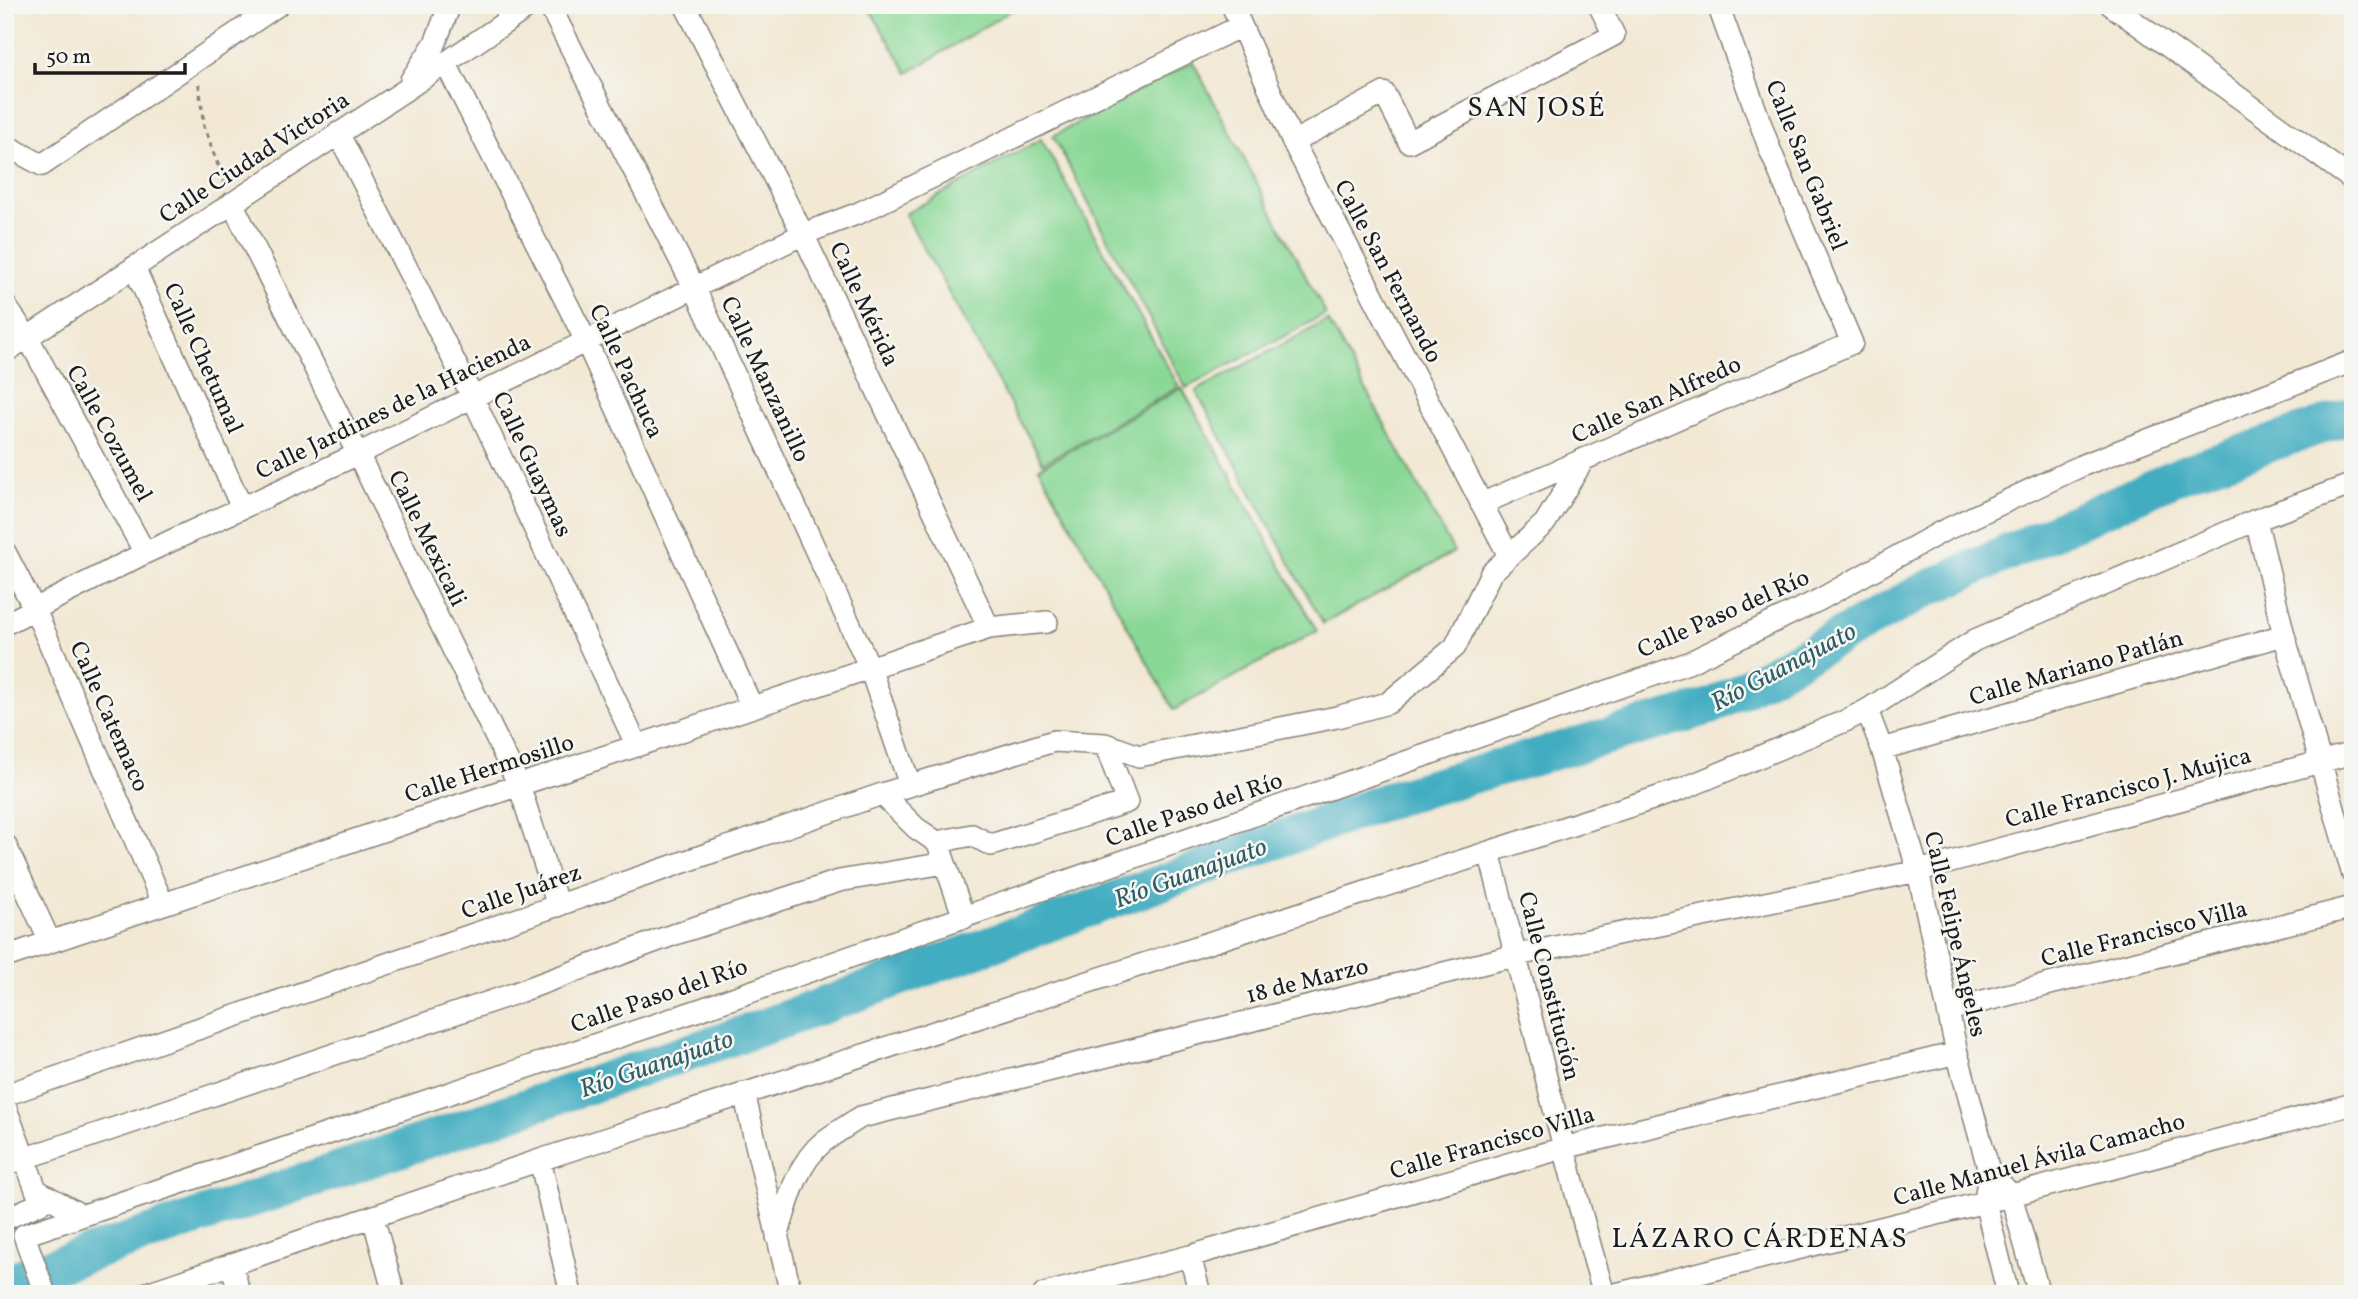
<svg xmlns="http://www.w3.org/2000/svg" width="2358" height="1299" font-family="Vollkorn,serif">
  <rect width="100%" height="100%" fill="#f6f6f2"/>
  <filter id="ink" filterUnits="userSpaceOnUse"><feTurbulence type="fractalNoise" baseFrequency=".0143" numOctaves="2"/><feDisplacementMap in="SourceGraphic" scale="14" xChannelSelector="R" yChannelSelector="G"/><feConvolveMatrix kernelMatrix="1 2 1 2 8 2 1 2 1" color-interpolation-filters="sRGB"/></filter>
  <filter id="wash" filterUnits="userSpaceOnUse"><feTurbulence type="fractalNoise" baseFrequency=".00686" numOctaves="4" result="noise"/><feDisplacementMap in="SourceGraphic" scale="28" xChannelSelector="R" yChannelSelector="G"/><feGaussianBlur stdDeviation="1.57" result="paint"/><feColorMatrix in="noise" values="0 0 0 0 0 0 0 0 0 0 0 0 0 0 0 0 0 1.4 0 .05"/><feComposite in="paint" operator="in"/></filter>
  <g filter="url(#wash)">
    <rect width="100%" height="100%" fill="#f2e8d4"/>
    <path fill="#8ad896" stroke="#537a59" stroke-width="2" d="M867,5H1020L908,73Z
      M1193,62L1326,314L1186,388L1053,136Z
      M1041,139L1179,387L1043,463L905,214Z
      M1328,320L1454,552L1323,624L1196,391Z
      M1182,388L1317,631L1174,710L1039,468Z"/>
    <g fill="none" stroke-linecap="round" stroke-linejoin="round">
      <path stroke="#43adc1" stroke-width="37" d="M5,1282L772,1024L1394,798L1712,706L1925,590L2182,474L2353,415"/>
    </g>
  </g>
  <g filter="url(#ink)">
    <g fill="none" stroke-linecap="round" stroke-linejoin="round">
      <g stroke="#878278" stroke-width="24">
        <path id="street" d="M549,5L695,289L870,668L910,785
          M685,5L803,234L989,628
          M1232,5L1293,142L1509,556
          M2111,5L2353,180
          M445,62L586,341L752,707
          M411,80L435,43L450,5
          M338,133L472,396L637,746
          M1293,142L1384,93L1409,142L1614,35L1599,5
          M5,145L42,165L278,5
          M232,203L358,454L519,785L558,906
          M134,267L242,508
          M5,305L28,338L145,553
          M5,352L404,91L531,5
          M1481,504L1852,343L1770,150L1718,5
          M2256,520L2284,635L2353,875
          M5,552L35,610L163,904
          M5,624L145,553L358,454L803,234L859,213L1241,26
          M1867,710L1882,749L1918,871L1957,1053L1989,1171L1985,1202L2008,1294
          M1882,749L2284,635
          M882,794L916,828L938,843L964,918
          M937,842L972,835L991,845L1127,802L1105,744
          M5,844L50,942
          M1489,852C1528,999 1561,1148 1604,1294
          M5,957L989,628L1047,622
          M1948,1010L2353,907
          M744,1093L791,1294
          M5,1095L882,794L1054,741L1105,744L1139,756L1337,717L1388,703L1455,647L1491,573L1545,523L1584,459
          M5,1106L41,1203L5,1219
          M540,1160L571,1294
          M5,1165L513,994L678,933L839,881L945,863
          M2002,1185L2011,1195L2039,1294
          M36,1190L81,1215
          M373,1217L394,1294
          M777,1237C788,1203 795,1166 823,1142C835,1133 848,1125 861,1117L1517,955L1918,871L2353,753
          M1190,1256L1200,1294
          M231,1264L240,1294
          M45,1294L24,1235L696,1011L1688,663L1819,600L1941,532L2083,465L2353,361
          M144,1294L540,1160L1680,790L1845,721L1867,710L1975,640L2256,520L2353,484
          M1044,1294L1190,1256L1563,1148L1957,1053
          M1616,1294L1997,1199L2353,1104"/>
      </g>
      <path stroke="#878278" stroke-width="3.5" stroke-dasharray="5 5" stroke-linecap="butt" d="M199,84L204,126L225,184"/>
      <use href="#street" stroke="#fff" stroke-width="21"/>
    </g>
  </g>
  <g text-anchor="middle" stroke-width="5" stroke-linejoin="round" paint-order="stroke">
    <g font-size="24" fill="#1c1c1c" stroke="#f6f6f2">
      <text transform="translate(254 157) rotate(-33)" y="8">Calle Ciudad Victoria</text>
      <text transform="translate(1807 165) rotate(68)" y="8">Calle San Gabriel</text>
      <text transform="translate(1389 271) rotate(62)" y="8">Calle San Fernando</text>
      <text transform="translate(865 304) rotate(65)" y="8">Calle Mérida</text>
      <text transform="translate(204 358) rotate(66)" y="8">Calle Chetumal</text>
      <text transform="translate(627 371) rotate(65)" y="8">Calle Pachuca</text>
      <text transform="translate(766 379) rotate(65)" y="8">Calle Manzanillo</text>
      <text transform="translate(1656 399) rotate(-24)" y="8">Calle San Alfredo</text>
      <text transform="translate(393 406) rotate(-26)" y="8">Calle Jardines de la Hacienda</text>
      <text transform="translate(110 433) rotate(61)" y="8">Calle Cozumel</text>
      <text transform="translate(533 464) rotate(65)" y="8">Calle Guaymas</text>
      <text transform="translate(428 538) rotate(64)" y="8">Calle Mexicali</text>
      <text transform="translate(1723 613) rotate(-24)" y="8">Calle Paso del Río</text>
      <text transform="translate(2076 667) rotate(-16)" y="8">Calle Mariano Patlán</text>
      <text transform="translate(110 716) rotate(66)" y="8">Calle Catemaco</text>
      <text transform="translate(489 768) rotate(-18)" y="8">Calle Hermosillo</text>
      <text transform="translate(2128 787) rotate(-15)" y="8">Calle Francisco J. Mujica</text>
      <text transform="translate(1194 809) rotate(-19)" y="8">Calle Paso del Río</text>
      <text transform="translate(521 891) rotate(-19)" y="8">Calle Juárez</text>
      <text transform="translate(2144 933) rotate(-14)" y="8">Calle Francisco Villa</text>
      <text transform="translate(1956 934) rotate(77)" y="8">Calle Felipe Ángeles</text>
      <text transform="translate(1307 980) rotate(-14)" y="8">18 de Marzo</text>
      <text transform="translate(1550 986) rotate(76)" y="8">Calle Constitución</text>
      <text transform="translate(659 995) rotate(-19)" y="8">Calle Paso del Río</text>
      <text transform="translate(1492 1142) rotate(-16)" y="8">Calle Francisco Villa</text>
      <text transform="translate(2039 1159) rotate(-15)" y="8">Calle Manuel Ávila Camacho</text>
    </g>
    <g font-size="26" font-style="italic" fill="#2e5d66" stroke="#f6f6f2">
      <text transform="translate(1783 666) rotate(-28)" y="9">Río Guanajuato</text>
      <text transform="translate(1190 872) rotate(-20)" y="9">Río Guanajuato</text>
      <text transform="translate(656 1063) rotate(-19)" y="9">Río Guanajuato</text>
    </g>
    <g font-size="28" letter-spacing="2" fill="#1c1c1c" stroke="#f6f6f2">
      <text x="1537" y="116">SAN JOSÉ</text>
      <text x="1760" y="1247">LÁZARO CÁRDENAS</text>
    </g>
  </g>
  <rect width="2358" height="1299" fill="none" stroke="#f6f6f2" stroke-width="28"/>
  <path d="M35 63v10h150v-10" fill="none" stroke="#1c1c1c" stroke-width="3.5"/>
  <text x="46" y="63" font-size="21" fill="#1c1c1c" stroke="#f6f6f2" stroke-width="5" paint-order="stroke">50 m</text>
</svg>
